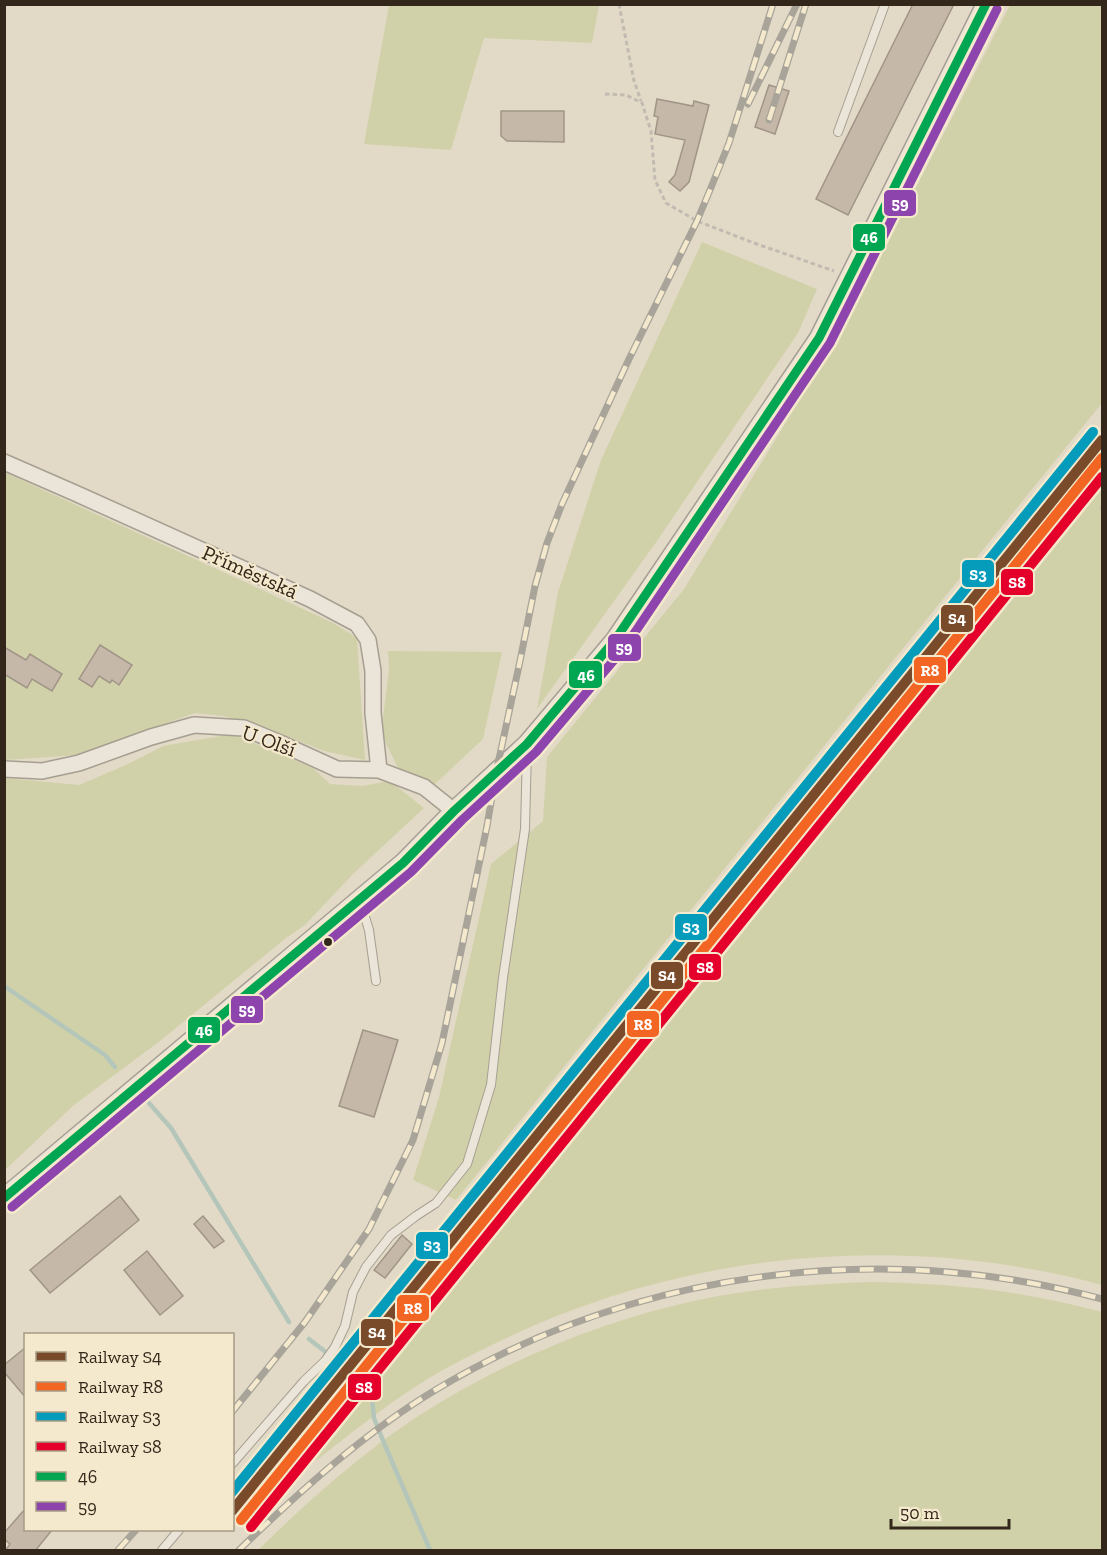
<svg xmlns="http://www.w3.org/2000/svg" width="1107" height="1555" font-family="'Zilla Slab',serif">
  <rect width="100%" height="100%" fill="#e2dac7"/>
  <path fill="#d1d1a9" d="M389,5V4L599,5L592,43L484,38L451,150L364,144Z
    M1010,5H1102V403L456,1200L413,1180L439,1097L491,864L543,821L547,757L684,589L835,342L927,166Z
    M702,242L817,289L798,333L657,541L537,709L558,592L601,460Z
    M1102,460V1285C903,1231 684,1251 498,1342C475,1353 451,1365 429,1378C389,1403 353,1431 316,1461L325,1420L551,1139Z
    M4,472L258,588L333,623L357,638L365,760L324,751L268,729L223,716L195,713L78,755L5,760Z
    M388,651L502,652L483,739L434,785L399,770L381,733L389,670Z
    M232,734L313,768L330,784L362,786L390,781L424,808L353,874L305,925L286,938L160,1041L74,1105L5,1170V778L79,785L128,764L163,746Z
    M866,1282C949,1283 1022,1290 1102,1312V1550H258C300,1509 344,1469 392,1434C482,1370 595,1321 703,1299C757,1288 812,1284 866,1282Z"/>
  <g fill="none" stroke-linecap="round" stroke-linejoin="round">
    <path stroke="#b4c6ba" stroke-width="4.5" d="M4,986L105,1055L115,1067
      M149,1103L171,1128L289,1322
      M309,1339L360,1379L372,1398L374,1418L384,1443L430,1550"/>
  </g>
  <path fill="#c5b8a8" stroke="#a19587" stroke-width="1.5" d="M913,4H954L848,215L816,199Z
    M769,85L789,91L775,134L755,127Z
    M657,99L693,106L694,101L709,105L689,182L680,191L669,182L675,175L685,140L655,134L658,117L654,116Z
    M501,111H564V142L507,141L501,136Z
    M100,645L132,665L119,685L112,680L110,683L99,676L92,687L79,679Z
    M4,647L26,660L30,654L62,674L52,691L32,679L27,688L4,674Z
    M363,1030L398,1040L374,1117L339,1106Z
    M120,1196L139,1220L50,1293L30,1270Z
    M203,1216L224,1241L214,1248L194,1224Z
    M402,1235L412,1244L385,1278L374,1270Z
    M147,1251L183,1296L160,1315L124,1270Z
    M26,1347V1398L4,1372V1365Z
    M26,1508V1530H52L35,1551H5L10,1544L4,1539V1533Z"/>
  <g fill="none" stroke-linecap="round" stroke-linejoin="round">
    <g stroke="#a69f91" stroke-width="10">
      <path id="service" d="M838,132L885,4
        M360,901L369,930L376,981
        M232,1464L304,1381L325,1361L335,1347L345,1326L353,1292L366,1267L391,1235L416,1216L436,1203L467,1164L491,1085L503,978L525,829L527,749
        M162,1550L179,1530"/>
    </g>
    <g stroke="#a69f91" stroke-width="18">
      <path id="minor" d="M4,462L75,493L310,599L357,624L368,640L373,671V713L379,770
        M4,769L42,771L79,763L151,737L194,725L244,728L280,743L337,769L379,770L424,787L454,811"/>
    </g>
    <g stroke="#a69f91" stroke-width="21">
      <path id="tertiary" d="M4,1198L403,863L454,811L527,744L615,640L819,338L986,4"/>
    </g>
    <path stroke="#c2bbb1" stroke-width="3" stroke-dasharray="4.5 3" stroke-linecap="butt" d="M619,4L634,81L641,101
      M605,94L626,95L642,103L651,131L655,180L666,203L697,221L754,243L834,271
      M1102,506V511
      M1063,507L1102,458"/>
    <use href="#service" stroke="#eae4d9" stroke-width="8"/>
    <use href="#minor" stroke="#eae4d9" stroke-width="15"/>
    <use href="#tertiary" stroke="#eae4d9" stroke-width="18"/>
    <g stroke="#a8a49a" stroke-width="7">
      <path id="rail" d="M748,104L797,4
        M769,120L806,4
        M232,1412L305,1322L369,1229L413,1140L442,1043L487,826L496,773L520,661L535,586L547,543L562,504L629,359L697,221L710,190L729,143L773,4
        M118,1550L136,1530
        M239,1550C300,1491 364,1433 437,1389C636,1270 880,1239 1102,1299"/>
    </g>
    <use href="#rail" stroke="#f4e9cc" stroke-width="4.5" stroke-dasharray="14" stroke-linecap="butt"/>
    <g stroke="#f4e9cc" stroke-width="14">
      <path id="bus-1" d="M4,1198L403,863L454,811L527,744L615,640L819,338L986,4"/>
    </g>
    <g stroke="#f4e9cc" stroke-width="14">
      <path id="bus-2" d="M12,1207L411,872L462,820L536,752L625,647L830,343L997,9"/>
    </g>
    <use href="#bus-1" stroke="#00a651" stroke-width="9"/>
    <use href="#bus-2" stroke="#8e44ad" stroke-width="9"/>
    <g stroke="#f4e9cc" stroke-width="15">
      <path id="rail-1" d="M232,1511L1102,440"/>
    </g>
    <g stroke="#f4e9cc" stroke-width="15">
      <path id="rail-2" d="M241,1520L1102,458"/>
    </g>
    <g stroke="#f4e9cc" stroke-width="15">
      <path id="rail-3" d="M232,1492L1093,432"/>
    </g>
    <g stroke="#f4e9cc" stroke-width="15">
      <path id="rail-4" d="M251,1527L1102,477"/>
    </g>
    <use href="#rail-1" stroke="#7a4b2a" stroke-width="10"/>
    <use href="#rail-2" stroke="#f26522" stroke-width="10"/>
    <use href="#rail-3" stroke="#059cbc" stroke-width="10"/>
    <use href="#rail-4" stroke="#e4002b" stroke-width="10"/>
  </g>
  <circle fill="#33271b" stroke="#f4e9cc" stroke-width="2" cx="328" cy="942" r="5"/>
  <g text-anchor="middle" stroke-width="4.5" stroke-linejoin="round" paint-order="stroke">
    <g font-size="21" fill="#33271b" stroke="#f4e9cc">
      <text transform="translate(250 572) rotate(24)" y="7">Příměstská</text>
      <text transform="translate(269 741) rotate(20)" y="7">U Olší</text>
    </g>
  </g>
  <g stroke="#f4e9cc" stroke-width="2">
    <rect x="883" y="189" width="34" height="28" rx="6" fill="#8e44ad"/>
    <rect x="852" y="223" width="34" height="29" rx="6" fill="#00a651"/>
    <rect x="961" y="559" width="34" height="29" rx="6" fill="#059cbc"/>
    <rect x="1000" y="568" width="34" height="28" rx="6" fill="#e4002b"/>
    <rect x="940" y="604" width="34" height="29" rx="6" fill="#7a4b2a"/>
    <rect x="607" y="633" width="35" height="29" rx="6" fill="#8e44ad"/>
    <rect x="913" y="656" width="34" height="28" rx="6" fill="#f26522"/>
    <rect x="568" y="660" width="35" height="29" rx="6" fill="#00a651"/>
    <rect x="674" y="913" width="34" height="28" rx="6" fill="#059cbc"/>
    <rect x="688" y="953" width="34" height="28" rx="6" fill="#e4002b"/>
    <rect x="650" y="961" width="34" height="29" rx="6" fill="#7a4b2a"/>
    <rect x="230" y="995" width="34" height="29" rx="6" fill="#8e44ad"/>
    <rect x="626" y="1010" width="34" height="28" rx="6" fill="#f26522"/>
    <rect x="187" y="1016" width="34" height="28" rx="6" fill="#00a651"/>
    <rect x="415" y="1231" width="34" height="29" rx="6" fill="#059cbc"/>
    <rect x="396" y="1294" width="34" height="28" rx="6" fill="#f26522"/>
    <rect x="360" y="1318" width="34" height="29" rx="6" fill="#7a4b2a"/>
    <rect x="347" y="1373" width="35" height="28" rx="6" fill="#e4002b"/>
  </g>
  <g font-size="16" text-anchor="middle" font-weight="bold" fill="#fff">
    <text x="900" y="209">59</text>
    <text x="869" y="243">46</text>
    <text x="978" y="580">S3</text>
    <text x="1017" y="588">S8</text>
    <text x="957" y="624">S4</text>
    <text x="624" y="653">59</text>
    <text x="930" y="676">R8</text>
    <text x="586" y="681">46</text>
    <text x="691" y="933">S3</text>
    <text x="705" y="973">S8</text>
    <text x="667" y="981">S4</text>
    <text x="247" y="1015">59</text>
    <text x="643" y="1030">R8</text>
    <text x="204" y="1036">46</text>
    <text x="432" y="1251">S3</text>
    <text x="413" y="1314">R8</text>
    <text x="377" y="1338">S4</text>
    <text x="364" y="1393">S8</text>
  </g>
  <rect width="1107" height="1555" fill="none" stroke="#33271b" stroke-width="12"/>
  <rect x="24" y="1333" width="210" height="198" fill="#f4e9cc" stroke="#a79b85" stroke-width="1.5"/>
  <rect x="36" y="1352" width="30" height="9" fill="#7a4b2a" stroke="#a79b85" stroke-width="1.5"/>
  <text x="78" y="1363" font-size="18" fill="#33271b">Railway S4</text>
  <rect x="36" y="1382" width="30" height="9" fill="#f26522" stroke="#a79b85" stroke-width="1.5"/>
  <text x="78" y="1393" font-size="18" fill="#33271b">Railway R8</text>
  <rect x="36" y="1412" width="30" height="9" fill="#059cbc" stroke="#a79b85" stroke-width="1.5"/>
  <text x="78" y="1423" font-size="18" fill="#33271b">Railway S3</text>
  <rect x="36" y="1442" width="30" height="9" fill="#e4002b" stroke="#a79b85" stroke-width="1.5"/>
  <text x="78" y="1453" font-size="18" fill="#33271b">Railway S8</text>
  <rect x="36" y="1472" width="30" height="9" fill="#00a651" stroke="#a79b85" stroke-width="1.5"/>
  <text x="78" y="1483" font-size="18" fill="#33271b">46</text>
  <rect x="36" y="1502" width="30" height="9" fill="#8e44ad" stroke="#a79b85" stroke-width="1.5"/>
  <text x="78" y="1513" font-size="18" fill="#33271b">59</text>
  <path d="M891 1519v9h118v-9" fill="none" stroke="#33271b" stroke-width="3"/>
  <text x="900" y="1519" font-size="18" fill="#33271b" stroke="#f4e9cc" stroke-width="4.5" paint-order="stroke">50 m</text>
</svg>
